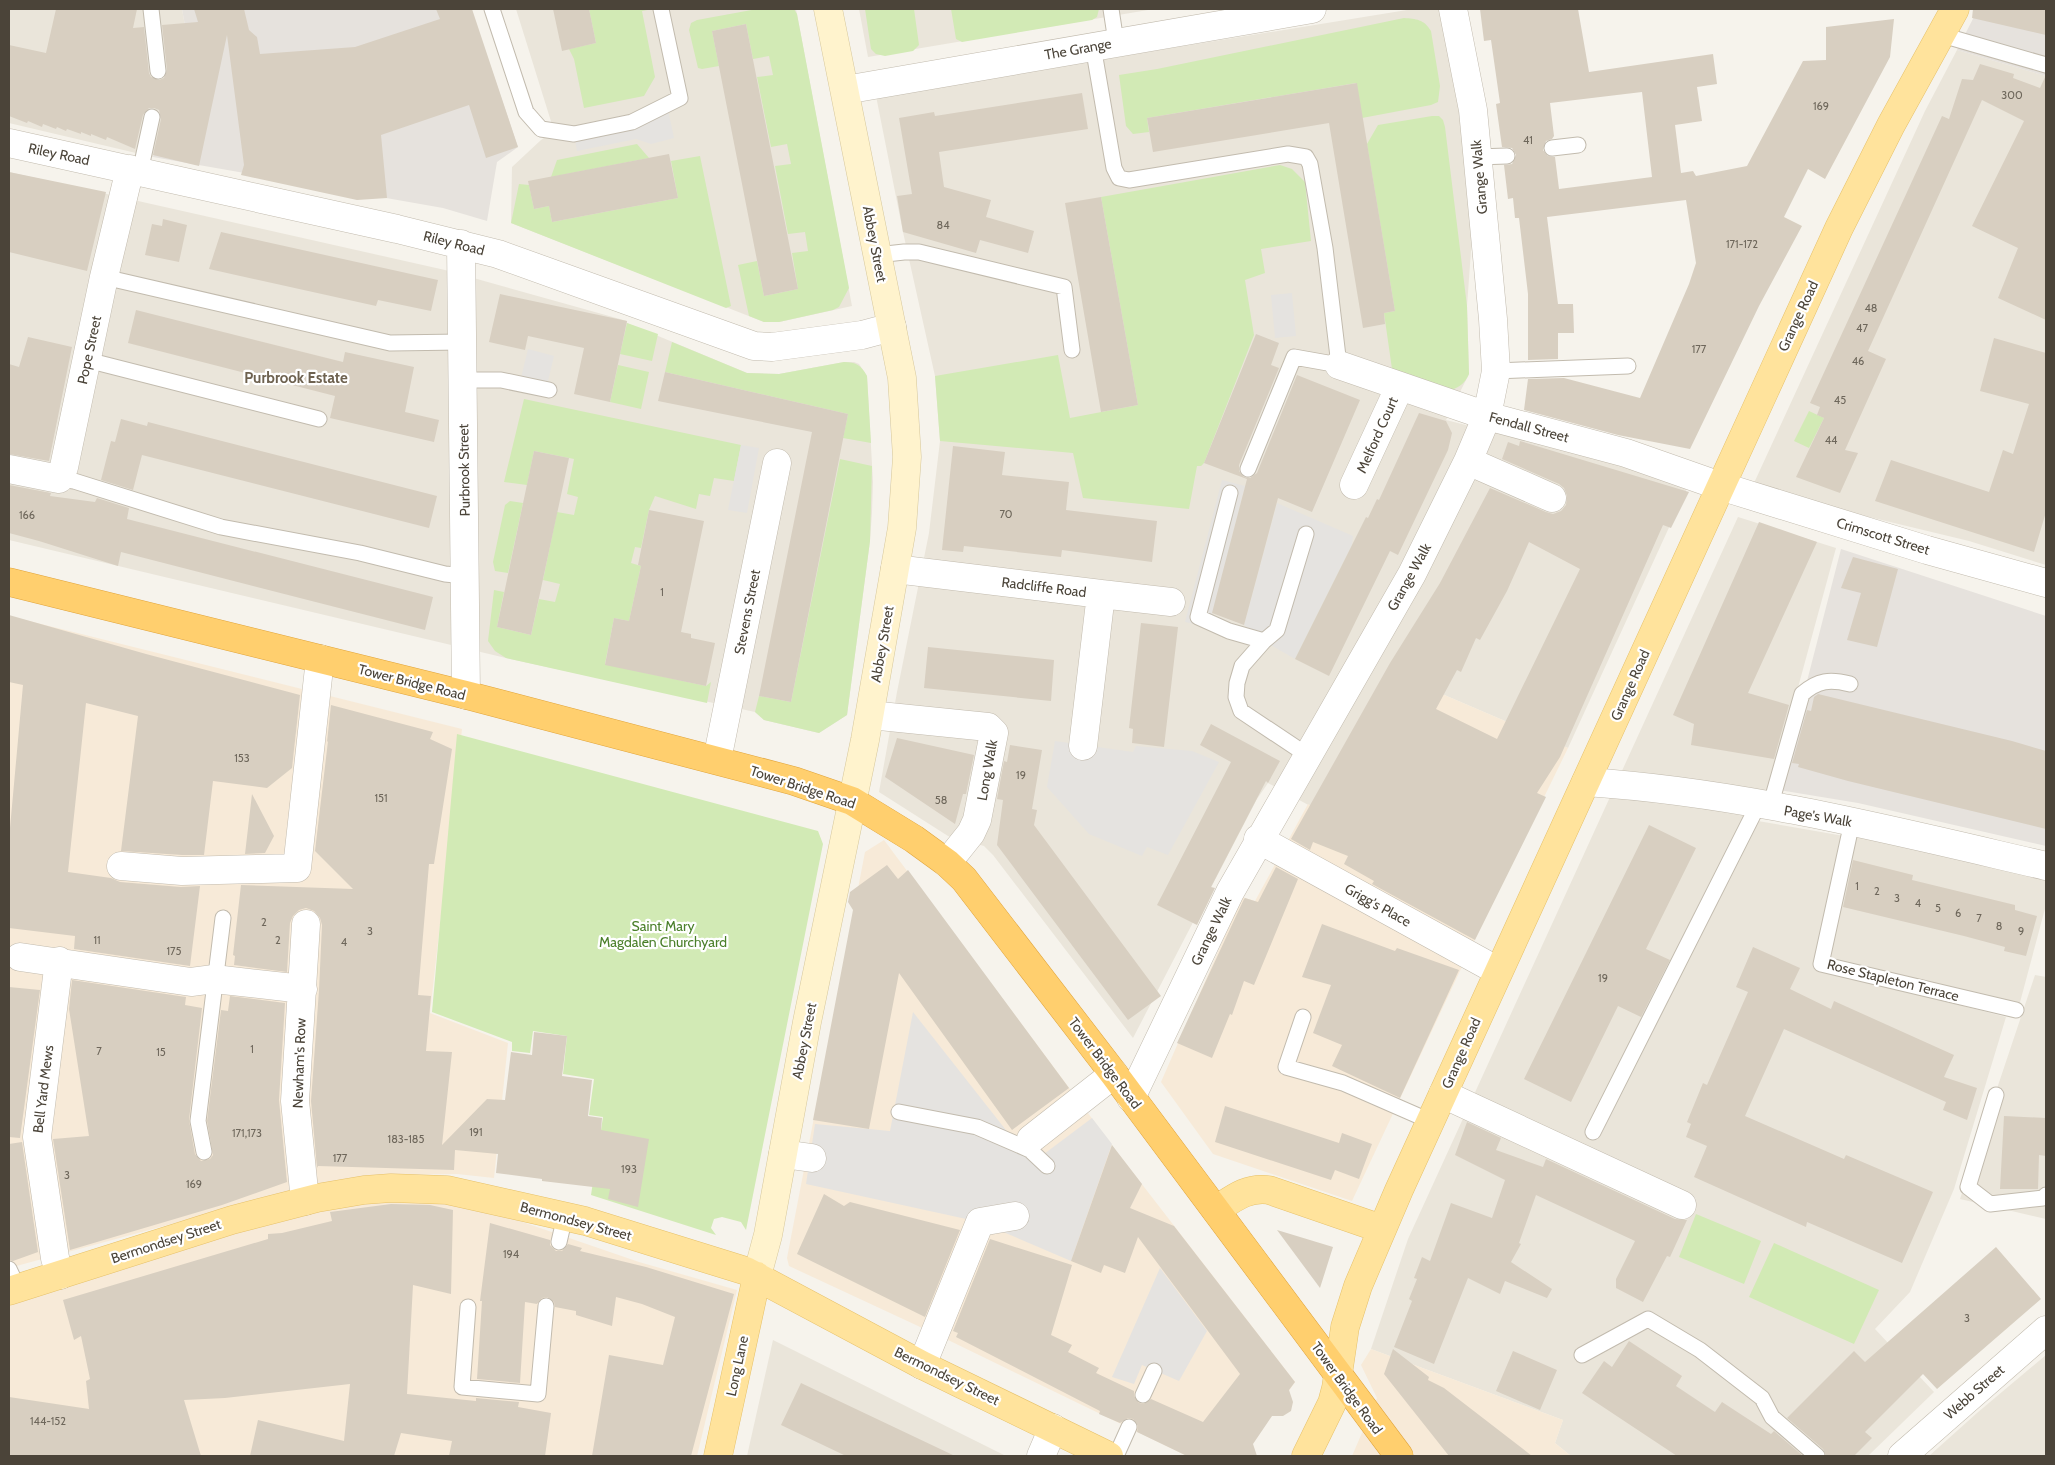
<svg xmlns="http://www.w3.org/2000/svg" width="2055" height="1465" font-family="Cabin,sans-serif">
  <rect width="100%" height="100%" fill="#f6f3ec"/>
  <path fill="#eae5da" d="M9,9H182L189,48L168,89L153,157L9,123Z
    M516,9H796L852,306L779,322H764L511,223L512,167L541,140L554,131Z
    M859,9H1154L868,57Z
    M1413,9H1449L1475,196L1467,306L1469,374L1446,420L1624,465L1688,486L1568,748L1435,691L1365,836L1268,783L1257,799L1133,1038L993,855L984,846L948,836L879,792L897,692L929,533L940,441L935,376L903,232L876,96Z
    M1957,50L2046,76V565L1969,541L1836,509L1754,483L1925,111Z
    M9,172L445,270L627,321V323L747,373L779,374L844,362H854L859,364L867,376L873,482L872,512L870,541L847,715L819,733L764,720L755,712L506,658L9,540Z
    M1738,517L1836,548L1766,805L1758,821L1844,836L1815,968L2006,1017L1954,1189L1910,1292L1875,1329L1934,1392L1868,1456H1571L1555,1443L1563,1420L1371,1349L1408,1239Z
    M1855,835L2046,878V905L2019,1006L1827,961Z
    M2035,975L2046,977V1219L1960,1199Z
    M773,1340L1006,1456H747Z
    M2046,1355V1456H1929L1977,1413Z"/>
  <path fill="#f7ead8" d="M9,616L462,729L430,1013L508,1043L494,1178L457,1174L399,1175L300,1189L9,1268Z
    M1435,691L1568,748L1474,941L1352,1201L1213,1154L1161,1082L1242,897L1255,901L1308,804L1364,836Z
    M884,840L1117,1152L1295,1382L1244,1456H1187L946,1339L789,1266L787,1258L865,852Z
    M456,1199L639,1262L737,1290L697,1456H9V1298L274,1220L358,1203Z
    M1371,1349L1563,1420L1555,1443L1571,1456H1352L1377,1398L1361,1365Z"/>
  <path fill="#e6e2dd" d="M182,9H471L518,147L497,162L487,221L443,208L153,157L168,89L189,48Z
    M1978,9H2046V76L1957,50Z
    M1841,549L2046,616V846L1858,803L1779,790Z"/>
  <path fill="#d2eab5" d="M589,9H653L642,11L655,77L644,96L584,108L574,59L569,49L596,43Z
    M757,9H794L797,14L849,288L839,307L833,310L779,322H764L749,316L738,265L757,261L764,296L798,289L792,253L808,251L805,232L788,234L775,166L791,164L787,144L771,147L757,77L773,75L769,56L753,59L746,24L712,31L719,66L702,69L698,68L689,30L691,23L697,20Z
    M865,9H914L919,45L913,51L885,56L876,54L871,49Z
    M951,9H1099L1097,17L1092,20L962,42L956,39Z
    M1404,18C1416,19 1424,19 1431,31L1440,86L1438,102L1431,105L1362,118L1356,83L1147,118L1149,132L1133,134L1126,126L1119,75L1157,69Z
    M1432,116H1439L1443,120L1445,127L1467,306L1469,374C1465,383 1460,387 1451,390L1397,375L1392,369L1384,313L1395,311L1367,144L1378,125Z
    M637,144L649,158L551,177L557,160Z
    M700,156L731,306L726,308L511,223L519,184L529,185L534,209L549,206L552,222L678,198L671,161Z
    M1280,165L1292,169L1305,182L1311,241L1261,249L1265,273L1245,280L1254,335L1204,463L1201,466H1197L1189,509L1083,498L1073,453L940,441L935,376L1058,355L1070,418L1138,405L1101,197Z
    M627,323L658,334L652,361L620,354Z
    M672,342L747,373L779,374L844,362C856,362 861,365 867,376L871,443L843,438L848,414L665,372Z
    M618,365L649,372L641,409L610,402Z
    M524,399L741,445L734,481L714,478L710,496L699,494L696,509L655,496L649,510L641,548L635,547L631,563L641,566L629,621L614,618L605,664L706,686L711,682L707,703L506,658L495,651L488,641L494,590L504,592L497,627L531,635L539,599L555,602L560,584L543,580L557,512L574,515L578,497L567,494L574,459L534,451L527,485L504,482Z
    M1809,411L1824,418L1809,448L1794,441Z
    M840,459L872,466L870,541L847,715L819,733L764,720L755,712L759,696L791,702Z
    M510,501L523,503L508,573L495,571L493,562L505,505Z
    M457,734L818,831L823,844L746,1230L741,1222L722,1217L714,1219L711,1228L716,1235L591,1195L603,1117L589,1115L594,1079L563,1074L567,1036L533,1031L530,1053L512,1051V1042L432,1012Z
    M1696,1214L1761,1241L1744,1284L1679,1257Z
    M1774,1243L1879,1290L1854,1344L1749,1297Z"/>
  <path fill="#e5e3e0" d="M667,105L674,138L651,144L636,139L577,151L574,134Z
    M1292,293L1296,336L1275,338L1271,295Z
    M528,349L554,356L547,385L521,378Z
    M741,445L759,448L747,513L728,510Z
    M1222,480L1245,486L1209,627L1185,622Z
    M1277,503L1353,536L1352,545L1295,659L1264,641L1244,625Z
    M1055,741L1133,752L1136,746L1192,751L1219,762L1168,855L1147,847L1142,856L1089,834L1047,787Z
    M913,1012L1013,1139L1044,1154L1092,1118L1112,1144L1071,1261L980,1222L806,1184L815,1124L890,1131Z
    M1160,1268L1207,1331L1179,1381L1142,1365L1134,1384L1112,1377Z"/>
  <path fill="#d8cfc1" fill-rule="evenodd" d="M56,9H137L133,28L144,27L149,73L151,77L159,80L164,78L167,70L162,25L198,22L194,9H244L249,30L257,37L260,54L355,47L440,19L436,9H472L518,147L486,158L469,105L381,135L387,198L357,200L241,175L244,165L227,35L199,166L153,155L161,119L159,110L154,108H149L143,115L135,149L107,137L106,140L91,134V136L81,132V134L67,129L66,131L57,127L56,129L43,124L42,127L28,121L27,123L9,116V45L46,53Z
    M553,9H589L596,43L562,51Z
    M1480,9H1578L1589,72L1713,54L1717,84L1697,87L1702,121L1675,125L1681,173L1693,171L1696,176L1747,166L1803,61L1826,60V27L1894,19L1890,57L1825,179L1808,169L1784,217L1802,226L1759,306L1690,449L1618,435L1524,410L1528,379L1564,378L1640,398L1689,284L1696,263L1686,200L1547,217L1558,304H1573L1574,333H1558V359L1528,360V294L1519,218H1515L1513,198L1508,199L1504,165L1512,164L1516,155L1512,148L1502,147L1496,104L1500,103L1491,40L1484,41ZM1642,92L1652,177L1559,189L1555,157L1548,156L1543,150L1546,141L1552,139L1554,136L1550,103Z
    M1973,9H2046V35L1972,18Z
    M746,24L798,289L764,296L712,31Z
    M1980,64L2014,74L2013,78L2040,88L2046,75V320L1998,298L2018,248L1972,226L2024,121L1982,100L1868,351L1886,359L1845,450L1858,453L1840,493L1796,477L1824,418L1817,415L1820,407L1810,403L1942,116L1949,119L1962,79L1973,80Z
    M1357,83L1395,311L1384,313L1385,324L1363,328L1329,123L1153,152L1147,118Z
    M1082,93L1088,129L939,152L944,187L991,200L986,217L1034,231L1028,253L980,240L976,253L903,232L897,196L912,194L899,118L934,112L935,116Z
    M669,154L678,198L552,222L549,206L534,209L528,181Z
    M9,172L106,192L87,271L9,252Z
    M1101,197L1138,405L1101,412L1065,203Z
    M163,219L187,225L179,262L145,255L152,224L162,226Z
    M221,232L438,280L431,311L378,300L376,306L209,269Z
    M500,294L627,321L610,402L574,394L584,348L528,336L525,350L489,342Z
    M136,310L343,362L345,352L414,367L405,412L439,420L434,442L330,418L335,396L128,343Z
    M1256,334L1279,343L1271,365L1279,368L1239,465V471L1244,477L1250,478L1257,473L1297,375L1360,400L1312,512L1278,498L1244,625L1212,613L1247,479L1204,463Z
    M28,337L72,347L49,461L9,454V364L19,367Z
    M1994,338L2046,353V512L2034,552L1875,501L1891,460L1989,492L2003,450L2013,454L2029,404L1980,391Z
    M665,372L848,414L791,702L759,696L812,432L658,401Z
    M1419,413L1446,421L1452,433L1448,450L1398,555L1390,551L1329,676L1295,659L1366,517L1368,518L1377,499L1379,500Z
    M121,419L147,426L148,422L437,496L429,528L142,455L133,490L101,480L111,441L115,442Z
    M1520,441L1689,492L1671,528L1663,525L1560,757L1537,793L1546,797L1475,940L1372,884L1374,881L1344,864L1348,856L1313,842L1310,850L1291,839L1390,663L1440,583L1490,488L1546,512L1553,514L1561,511L1566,505L1567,496L1564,488L1559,484L1502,459L1508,442L1519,446ZM1529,542L1580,569L1497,739L1436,709L1457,670L1461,672L1476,638L1480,640L1507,591Z
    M953,446L1005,452L1002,475L1069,482L1066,510L1157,521L1152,562L1062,550L1061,557L964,546L963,552L942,550Z
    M534,451L569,458L531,635L497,627Z
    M9,485L51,493L50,496L95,502L97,498L129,508L127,519L433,597L425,630L121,552L118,566L39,541L9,533Z
    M649,510L704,521L681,632L691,634V638L715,643L706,686L605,665L614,618L629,621L641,566L638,565Z
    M1759,522L1817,542L1748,693L1789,705L1774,759L1691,745L1694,724L1673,715Z
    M1853,557L1898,569L1877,647L1847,640L1861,593L1841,588Z
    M9,615L146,654L300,695L292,768L267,788L213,781L204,855H182L121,851L138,716L86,703L68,872L111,878L120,882L181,887L200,886L190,966L74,949L75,936L9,928V839L23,685L9,682Z
    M1141,623L1178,627L1164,747L1132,743L1133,729L1129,728Z
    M928,647L1054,660L1051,701L924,688Z
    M1818,694L2012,741L2046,751V829L1848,781L1798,767L1799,764L1792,763L1807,710L1811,711L1814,697Z
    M331,705L433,732L430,739L452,749L434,864H429L418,995L431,996L426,1051L452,1052L442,1145L487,1099L505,1100L511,1052L532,1055L534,1032L567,1036L562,1076L592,1080L588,1116L602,1118L601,1130L649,1139L638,1207L608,1199L610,1189L542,1181V1179L496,1173L498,1154L455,1150L454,1170L318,1166L317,1168L311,1101L319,990L322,925L320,918L314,911L306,908L299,910L293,916L290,923L287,972L234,965L235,956L233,955L241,885L353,889L315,851L328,741L327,742Z
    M1211,724L1280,761L1268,783L1266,781L1211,887L1215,888L1197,925L1157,905L1231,762L1200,745Z
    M897,738L974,755L966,794H963L955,824L885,777Z
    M1010,745L1042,750L1032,809L1037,810L1034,825L1161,996L1128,1020L997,845L1003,800L997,799L1004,761L1007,762Z
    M252,794L274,836L265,853L245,854Z
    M1649,825L1696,848L1646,949L1670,960L1641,1017L1618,1006L1571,1102L1524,1079Z
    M1853,860L1913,875L1912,880L2015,905V910L2037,916L2026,956L2004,951L2005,947L1964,936L1843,907Z
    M887,865L898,879L908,870L1069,1088L1012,1130L899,973L869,1129L813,1120L853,910L848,902L850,892Z
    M1276,867L1298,879L1254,985L1244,981L1232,1015L1230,1014L1212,1058L1177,1043L1244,899L1245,898L1258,902Z
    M1322,924L1395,951L1397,948L1459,970L1400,1098L1332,1066L1342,1045L1313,1033L1331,985L1302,977Z
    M1753,947L1800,968L1790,989L1831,1009L1834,1001L1954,1055L1944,1077L1977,1088L1967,1120L1943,1110L1946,1102L1784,1029L1745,1116L1844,1159L1846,1155L1933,1192L1902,1263L1807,1222L1806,1227L1694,1177L1707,1146L1686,1137L1691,1124L1687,1122L1703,1083L1707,1085L1748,992L1736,987Z
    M72,980L186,997L185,1005L202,1008L189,1120L195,1154L201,1161L210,1159L213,1155L207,1121L221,1010L228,1011L230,996L285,1003L279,1100L287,1182L222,1205L70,1250L53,1139L89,1136L69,1009Z
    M9,987L40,990L20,1138L9,1137Z
    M1225,1106L1339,1143L1342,1133L1372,1144L1359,1179L1335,1170L1331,1180L1215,1142Z
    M2004,1116L2046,1118V1156L2039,1155L2038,1189H2000Z
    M1467,1122L1501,1138L1496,1150L1543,1167L1546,1159L1675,1219L1687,1220L1670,1257L1667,1256L1643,1302L1616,1288V1279L1635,1241L1536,1195L1519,1243L1521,1244L1511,1262L1552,1289L1547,1298L1505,1281L1500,1294L1468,1278L1434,1364L1394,1347L1412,1301L1409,1299L1417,1279L1414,1278L1422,1257L1430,1261L1451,1203L1492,1218L1505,1180L1455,1155Z
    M22,1142L38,1252L13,1261L9,1260V1144Z
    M1112,1145L1142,1184L1130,1208L1174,1226L1295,1382L1289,1390L1293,1402L1291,1411L1283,1416H1272L1253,1444L1257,1456H1187L1137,1432L1138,1426L1133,1419L1128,1418L1120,1423L1099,1414L1100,1411L956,1337L958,1333L953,1331L990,1239L1072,1265L1051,1335L1072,1345L1068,1352L1099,1368L1096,1373L1134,1391V1396L1139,1403L1144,1404L1151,1399L1203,1422L1240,1374L1138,1237L1125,1273L1104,1265L1101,1273L1071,1261Z
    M824,1194L844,1206L850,1202L960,1230L925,1317L797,1254Z
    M391,1204L430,1205L453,1210L451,1294L413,1285L407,1394L476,1401V1398L519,1402L518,1407L551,1413L545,1456H449L452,1441L401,1433L394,1456H250L258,1420L344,1441L350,1384L225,1398L184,1400L201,1456H9V1397L89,1409L86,1381L90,1379L81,1336L74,1340L63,1300L268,1239V1234L282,1233L332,1221L330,1212Z
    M490,1223L550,1240V1245L556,1251H562L568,1244L582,1248L580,1251L646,1267L734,1294L691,1456H592L609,1355L663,1365L675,1317L642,1304L616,1297L612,1326L576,1315V1311L555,1307L554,1302L547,1297L542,1298L537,1304L525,1302L520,1383L477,1379L482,1301H480Z
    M1277,1230L1333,1247L1320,1288Z
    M1996,1247L2041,1299L1937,1389L1923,1374L1865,1432L1872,1438L1854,1456H1826L1823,1449L1787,1418L1854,1351L1865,1362Z
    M1629,1341L1682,1376L1676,1386L1715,1412L1722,1402L1771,1434L1774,1431L1803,1456H1677L1582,1393L1604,1361L1612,1367Z
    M1393,1349L1429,1377L1428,1380L1444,1388L1532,1456H1449L1384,1374Z
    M1513,1351L1557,1370L1540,1410L1496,1391Z
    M801,1383L955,1456H846L781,1425Z"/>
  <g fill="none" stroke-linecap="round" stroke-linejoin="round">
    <g stroke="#c2bbae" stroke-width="17">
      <path id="lane" d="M151,9L158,71
        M492,9L526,112L541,129L574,134L632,122L680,98L661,9
        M1111,9L1116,42
        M1942,35L2046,65
        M1093,46L1114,168L1119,178L1129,180L1288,154L1306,157L1310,164L1325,248L1339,365L1294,357L1248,469
        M1552,148L1578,145
        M1477,157L1507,156
        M140,172L152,117
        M877,255L904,252H919L1064,287L1072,350
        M104,277L390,343L462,342
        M87,360L319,419
        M1496,371L1628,366
        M463,380H501L549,390
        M59,479L74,481L221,527L360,553L445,574L465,576
        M1230,493L1198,617L1229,631L1264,641
        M1306,534L1277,630L1264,641L1242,666L1237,683L1236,697L1241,711L1307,755
        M1770,807L1802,694C1818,680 1830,679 1850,684
        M1852,822L1821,964L2016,1010
        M1303,1017L1286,1067L1343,1083L1430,1121
        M1996,1095L1968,1187L1990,1204L2043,1198L2046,1195
        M899,1112L977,1127L1030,1150L1047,1166
        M1593,1132L1758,805
        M204,1152L198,1121L223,918
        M559,1242L565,1216
        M9,1269L18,1288
        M468,1307L462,1387L538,1394L546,1306
        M1582,1355L1648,1319L1700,1350L1762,1398L1772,1417L1817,1456
        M1143,1395L1154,1371
        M1116,1456L1129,1427"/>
    </g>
    <g stroke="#c2bbae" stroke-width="29">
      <path id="street" d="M845,90L1312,9
        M9,143L397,229L498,254L754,346L772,347L862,335L892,327
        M461,244L466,695
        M1339,365L1487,416L1626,453L1720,486L1927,550L2046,583
        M1468,461L1552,498
        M9,469L59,479L64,467L104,277L130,169
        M1354,485L1400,386
        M895,569L1101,594L1083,746
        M1101,594L1171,602
        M870,715L988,727L994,733L977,820L971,833L947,863
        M717,760L777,463
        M1586,782C1742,792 1895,831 2046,866
        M1258,839L1498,971
        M121,866L182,871L297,868L320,659
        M20,957L191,982L214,979L303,989
        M59,961L37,1137L55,1258L60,1275
        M1443,1094L1682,1205
        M1131,1098L1230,892L1412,574L1468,461L1487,416L1496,371L1493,319L1473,110L1453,9
        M1031,1139L1114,1074
        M783,1154L812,1158
        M305,1201L295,1101L306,924
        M922,1365L980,1222L1015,1216
        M1041,1456L1053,1428
        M1902,1456L2046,1330"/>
    </g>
    <g stroke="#d6c79b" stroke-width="29">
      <path id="secondary" d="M757,1276L768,1235L807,1022L865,740L902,528L907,457L902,378L828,9"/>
    </g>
    <g stroke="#e6c16a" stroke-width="29">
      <path id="primary" d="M1216,1210C1234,1198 1247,1187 1269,1190L1382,1229
        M9,1291L232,1220L317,1198L364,1190L391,1188L447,1190L585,1221L746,1271L922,1365L1109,1456
        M718,1456L757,1276
        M1306,1456L1332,1403L1336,1388L1345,1327L1358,1286L1399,1190L1839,228L1891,125L1955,9"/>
    </g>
    <g stroke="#e0a43c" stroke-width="29">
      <path id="highway" d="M9,582L466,695L794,781L852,801L914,839L947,863L964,879L1114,1074L1399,1456"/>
    </g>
    <use href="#lane" stroke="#fff" stroke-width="15"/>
    <use href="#street" stroke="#fff" stroke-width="28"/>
    <use href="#secondary" stroke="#fff3cd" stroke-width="28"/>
    <use href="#primary" stroke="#ffe39c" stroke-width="28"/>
    <use href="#highway" stroke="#ffcf6e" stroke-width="28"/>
  </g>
  <g text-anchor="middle" stroke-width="4.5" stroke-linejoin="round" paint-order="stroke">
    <g font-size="11" fill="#6e675b">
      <text x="2012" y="99">300</text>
      <text x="1821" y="110">169</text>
      <text x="1528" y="144">41</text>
      <text x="943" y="229">84</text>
      <text x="1742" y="248">171-172</text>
      <text x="1871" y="312">48</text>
      <text x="1862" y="332">47</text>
      <text x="1699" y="353">177</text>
      <text x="1858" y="365">46</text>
      <text x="1840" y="404">45</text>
      <text x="1831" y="444">44</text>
      <text x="1006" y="518">70</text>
      <text x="27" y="519">166</text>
      <text x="662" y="596">1</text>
      <text x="242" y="762">153</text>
      <text x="1021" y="779">19</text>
      <text x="381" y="802">151</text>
      <text x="941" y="804">58</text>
      <text x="1857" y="890">1</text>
      <text x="1877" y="895">2</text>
      <text x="1897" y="902">3</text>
      <text x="1918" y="907">4</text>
      <text x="1938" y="912">5</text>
      <text x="1958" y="917">6</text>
      <text x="1979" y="922">7</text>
      <text x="264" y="926">2</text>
      <text x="1999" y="930">8</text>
      <text x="370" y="935">3</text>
      <text x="2021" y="935">9</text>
      <text x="97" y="944">11</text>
      <text x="278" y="944">2</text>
      <text x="344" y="946">4</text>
      <text x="174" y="955">175</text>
      <text x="1603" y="982">19</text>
      <text x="252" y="1053">1</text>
      <text x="99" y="1055">7</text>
      <text x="161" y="1056">15</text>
      <text x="476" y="1136">191</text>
      <text x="247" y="1137">171,173</text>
      <text x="406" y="1143">183-185</text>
      <text x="340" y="1162">177</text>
      <text x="629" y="1173">193</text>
      <text x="67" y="1179">3</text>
      <text x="194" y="1188">169</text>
      <text x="511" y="1258">194</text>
      <text x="1967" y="1322">3</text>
      <text x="48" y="1425">144-152</text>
    </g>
    <g font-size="14" fill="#4b4439" stroke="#fff">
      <text transform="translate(1078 49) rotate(-10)" y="5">The Grange</text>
      <text transform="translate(59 154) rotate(12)" y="5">Riley Road</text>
      <text transform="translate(1479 177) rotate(-95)" y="5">Grange Walk</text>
      <text transform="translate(454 243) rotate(14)" y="5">Riley Road</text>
      <text transform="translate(875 244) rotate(79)" y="5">Abbey Street</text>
      <text transform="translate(1798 316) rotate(-65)" y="5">Grange Road</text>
      <text transform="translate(89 350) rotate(-78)" y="5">Pope Street</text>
      <text transform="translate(1529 427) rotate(15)" y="5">Fendall Street</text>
      <text transform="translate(1377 435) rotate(-66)" y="5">Melford Court</text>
      <text transform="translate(464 470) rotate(-91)" y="5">Purbrook Street</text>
      <text transform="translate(1883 536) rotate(17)" y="5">Crimscott Street</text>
      <text transform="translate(1409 577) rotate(-61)" y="5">Grange Walk</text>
      <text transform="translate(1044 587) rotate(7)" y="5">Radcliffe Road</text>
      <text transform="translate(747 612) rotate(-79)" y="5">Stevens Street</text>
      <text transform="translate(882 644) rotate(-80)" y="5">Abbey Street</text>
      <text transform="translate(412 682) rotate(14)" y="5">Tower Bridge Road</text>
      <text transform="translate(1630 685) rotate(-66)" y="5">Grange Road</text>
      <text transform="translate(987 770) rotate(-80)" y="5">Long Walk</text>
      <text transform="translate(803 787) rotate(18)" y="5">Tower Bridge Road</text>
      <text transform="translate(1818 816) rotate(10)" y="5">Page's Walk</text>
      <text transform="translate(1378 905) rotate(29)" y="5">Grigg's Place</text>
      <text transform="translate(1211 931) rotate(-64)" y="5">Grange Walk</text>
      <text transform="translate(1893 980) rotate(14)" y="5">Rose Stapleton Terrace</text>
      <text transform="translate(804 1041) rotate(-79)" y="5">Abbey Street</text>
      <text transform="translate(1461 1053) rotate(-66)" y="5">Grange Road</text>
      <text transform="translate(299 1063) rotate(-88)" y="5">Newham's Row</text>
      <text transform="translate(1105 1063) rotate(53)" y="5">Tower Bridge Road</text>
      <text transform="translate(43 1089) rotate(-83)" y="5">Bell Yard Mews</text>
      <text transform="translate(576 1221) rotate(15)" y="5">Bermondsey Street</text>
      <text transform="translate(166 1241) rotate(-18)" y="5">Bermondsey Street</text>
      <text transform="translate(737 1366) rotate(-78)" y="5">Long Lane</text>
      <text transform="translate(947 1376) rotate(26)" y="5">Bermondsey Street</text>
      <text transform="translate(1347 1388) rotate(54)" y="5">Tower Bridge Road</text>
      <text transform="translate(1974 1392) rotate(-41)" y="5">Webb Street</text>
    </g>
    <g font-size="14" fill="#4a7f2a" stroke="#fff">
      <text x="663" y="931">Saint Mary<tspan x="663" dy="16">Magdalen Churchyard</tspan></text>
    </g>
    <g font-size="15" font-weight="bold" fill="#6e6250" stroke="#fff">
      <text x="296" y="383">Purbrook Estate</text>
    </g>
  </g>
  <rect width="2055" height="1465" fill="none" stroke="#4b4439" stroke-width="20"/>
</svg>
